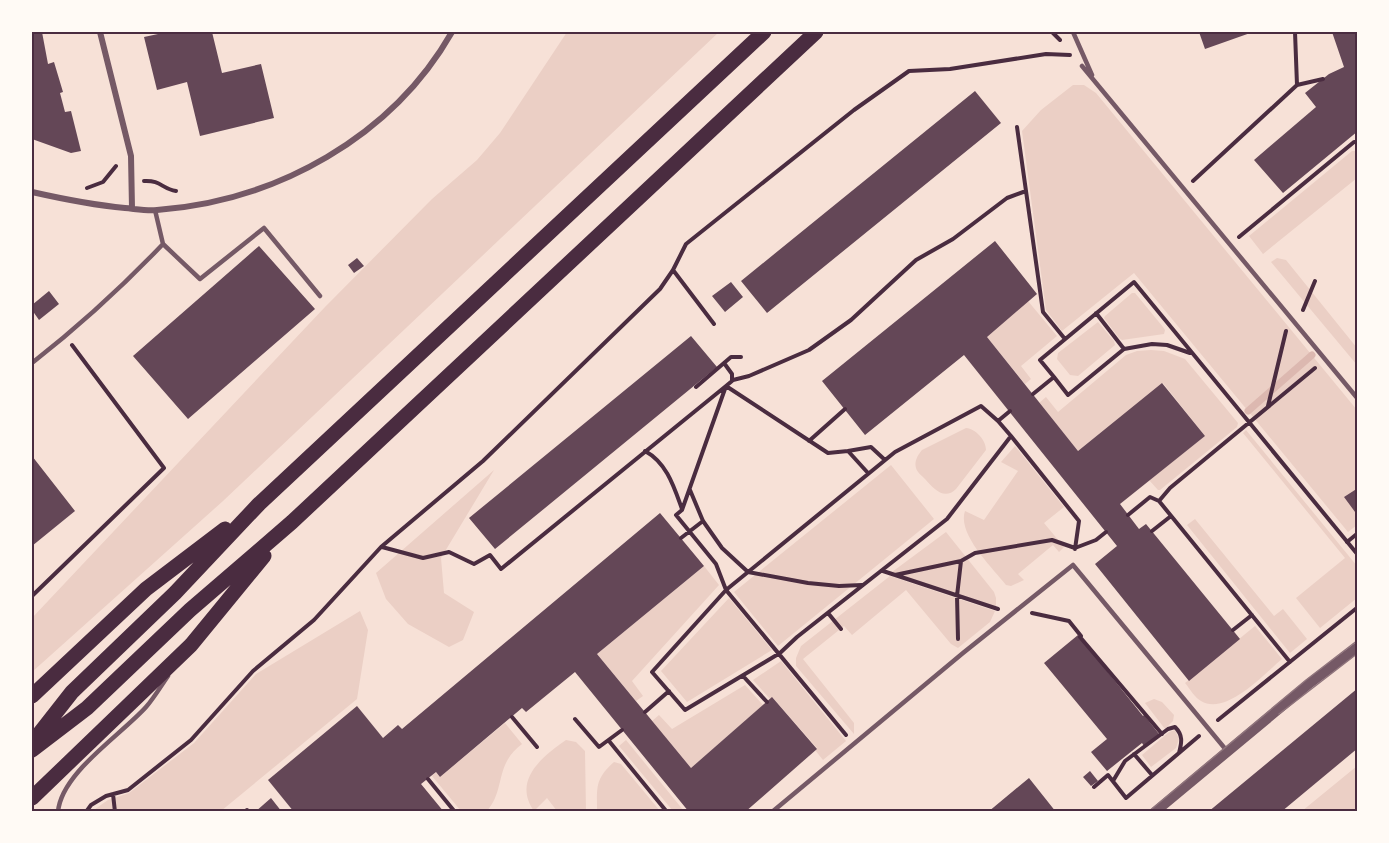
<svg xmlns="http://www.w3.org/2000/svg" width="1389" height="843" font-family="Commissioner,sans-serif">
  <rect width="100%" height="100%" fill="#f7e1d7"/>
  <path fill="#ebcfc5" d="M567,32H719L223,501L32,672V618L325,307L432,199L477,160L500,133Z
    M1073,85H1084L1096,93L1357,410V525L1348,532L1134,273L1062,331L1046,310L1022,131L1041,110Z
    M1352,151H1357V178L1263,254L1249,236Z
    M1277,258L1286,260L1357,348V365L1271,262Z
    M1132,293H1135L1163,327L1165,330L1164,334L1122,340L1119,338L1104,318L1105,316Z
    M1028,301L1057,336L1021,366L1031,379L1025,384L987,337Z
    M1098,322L1114,341L1115,345L1078,376L1070,375L1057,359L1058,353Z
    M1151,350L1164,351L1185,359L1238,423L1237,427L1160,490H1158L1149,480L1205,436L1163,383L1078,451L1039,403L1046,397L1058,412L1126,355L1137,351Z
    M966,428C976,429 986,440 986,450L956,489C944,501 933,488 925,479C922,476 917,472 916,468C914,461 918,455 922,450Z
    M1246,430L1357,566V598L1320,628L1296,598L1345,558L1243,433Z
    M1015,446L1064,507L1044,523L1064,547L1059,552L1053,545L1018,574L1024,580L1011,586L1006,585C992,567 957,534 965,511L984,520L1018,471L1001,462Z
    M891,465L934,519L778,646L734,592Z
    M494,470L441,558L444,593L474,612L463,640L449,647L408,624L386,599L376,573Z
    M1195,519L1274,616L1283,609L1307,639L1290,653L1187,525Z
    M946,532L994,592L996,598V607L892,572Z
    M704,566L719,585L632,681L643,696L636,701L597,654Z
    M890,576L995,611L990,622L958,648L951,644L906,590L852,635L844,626L803,659L854,723V734L796,666V658L801,646Z
    M729,598L772,650L687,702L661,671Z
    M360,611L368,630L357,699L221,811L91,812L108,800L129,793L194,743L256,674Z
    M1255,626L1282,659C1264,674 1226,716 1201,701C1195,698 1190,689 1185,683Z
    M781,661L846,741L823,760L815,750L817,748L773,698L770,699L753,680Z
    M745,685L763,705L691,768L652,721L659,715L672,729Z
    M1154,699L1162,702L1174,715L1173,721L1165,729L1145,703Z
    M505,723L522,744C494,765 506,789 487,811H461L432,776L436,772L440,777Z
    M1175,730L1179,739L1176,748L1151,767L1142,755L1169,732Z
    M566,740L576,742L585,751L586,811H557L547,798L534,811C512,780 543,756 566,740Z
    M626,740L684,811H673L619,746Z
    M614,762L621,764L660,811H597C597,787 595,779 614,762Z
    M1357,766V811H1302Z"/>
  <g fill="none" stroke-linecap="round" stroke-linejoin="round">
    <path stroke="#dcb8b0" stroke-width="7" d="M1248,411L1312,355"/>
  </g>
  <path fill="#644757" d="M32,32H42L48,64L54,62L63,92L60,93L65,112L71,111L81,151L71,153L32,139Z
    M158,32H212L222,73L261,64L274,118L200,136L187,82L157,90L144,37L158,34Z
    M1199,32H1253L1205,49Z
    M1332,32H1358V131L1283,193L1254,160L1316,107L1305,93L1329,74L1344,67Z
    M975,91L1001,123L767,313L741,281Z
    M995,241L1037,294L987,337L1078,451L1162,383L1205,436L1120,504L1139,529L1146,524L1240,639L1189,681L1095,564L1117,546L964,355L865,435L822,381Z
    M259,246L315,309L188,419L133,356Z
    M357,258L364,266L354,273L348,265Z
    M731,282L743,297L725,312L712,296Z
    M49,291L59,304L39,320L32,310V305Z
    M691,336L717,367L495,549L469,518Z
    M32,456L75,511L32,546Z
    M1358,488V516L1344,497Z
    M660,513L704,566L597,654L691,768L772,697L817,749L745,812H689L575,672L526,712L522,708L440,777L436,772L421,784L444,812H294L268,780L357,706L383,738L398,725L402,729Z
    M1078,635L1143,716L1144,715L1159,734L1144,746L1142,743L1107,771L1091,752L1107,739L1044,663Z
    M1358,688V748L1281,812H1208Z
    M1090,771L1098,781L1091,786L1083,777Z
    M1029,778L1056,812H988Z
    M271,798L282,812H255Z"/>
  <g fill="none" stroke-linecap="round" stroke-linejoin="round">
    <path stroke="#4a2c40" stroke-width="4" d="M1052,32L1060,40
      M1297,85L1323,79
      M1017,127L1043,312L1065,339
      M144,181C161,180 162,189 176,191
      M1193,181L1297,85L1295,32
      M87,188L103,182L116,166
      M1239,237L1354,142H1358
      M673,270L714,324
      M1303,310L1315,281
      M1096,313L1124,349
      M724,363L732,374V381L726,386L682,510L676,515L716,564L726,590L846,735
      M1054,377L1040,360L1134,282L1358,555
      M733,380L749,376L809,350L851,320L916,260L953,239L1007,198L1026,191
      M696,387L731,357H741
      M1033,394L1054,377L1068,395L1124,349L1152,344L1167,345L1190,353
      M981,406L998,421L1011,436L947,519L797,637L780,653L685,710L652,672L726,590L895,452Z
      M1268,406L1286,331
      M998,421L1010,411
      M1011,436L1079,521L1075,549
      M809,441L845,409
      M645,451C667,463 674,487 682,509
      M868,473L848,451L871,447L885,460
      M690,490L703,521L722,548L748,572L808,583L839,586L862,585
      M1159,501L1170,488L1315,368
      M1128,515L1150,497L1159,501L1290,662
      M1152,531L1171,516
      M681,538L703,521
      M1347,542L1358,533
      M382,547L423,558L449,552L474,564L490,555L501,569L726,386L828,453L848,451
      M883,571L998,609
      M895,575L961,561
      M32,596L164,468L72,345
      M828,613L841,629
      M1032,613L1069,621L1081,636
      M1233,630L1252,615
      M1080,637L1162,734
      M958,639L957,596L961,561L975,553L1052,540L1075,548L1096,540L1106,532
      M743,676L767,702
      M645,712L669,691
      M512,717L537,747
      M575,719L599,747L622,730
      M1218,720L1358,607
      M609,741L667,812
      M1134,754L1152,775
      M428,779L455,812
      M1113,781L1125,761L1168,729L1175,727C1183,735 1182,742 1179,753
      M1094,787L1108,775L1126,798L1199,736
      M113,794L115,812
      M86,812L91,805L106,796L128,790L191,740L253,671L314,620L381,547L483,461L660,289L673,270L686,244L854,110L909,71L950,69L1046,54L1070,55
      M245,812L247,810"/>
    <path stroke="#755966" stroke-width="4.5" d="M1073,32L1092,75
      M1082,66L1358,399
      M163,244L200,279L264,228L320,296
      M32,363C78,327 122,287 163,244L155,210
      M58,812C61,773 121,735 146,707C154,698 161,686 168,676
      M772,812L963,653L1073,565L1227,751"/>
    <path stroke="#755966" stroke-width="6" d="M100,32L131,156L132,208
      M32,192C63,199 93,205 125,208C136,209 147,211 157,210C277,201 392,137 452,32"/>
    <path stroke="#755966" stroke-width="10" d="M1155,812L1310,683L1358,647"/>
    <path stroke="#4a2c40" stroke-width="15" d="M32,696L146,589L225,529
      M32,743L72,692L175,593L259,504L764,32
      M32,750L87,708L190,610L292,522L816,32
      M32,798L191,645L264,556"/>
    <path stroke="#8f747c" stroke-width="1.5" d="M1279,714L1358,653
      M1148,812L1306,680L1358,640"/>
  </g>
  <rect width="1389" height="843" fill="none" stroke="#fffaf5" stroke-width="66"/>
  <rect x="33" y="33" width="1323" height="777" fill="none" stroke="#4a2c40" stroke-width="2"/>
</svg>
